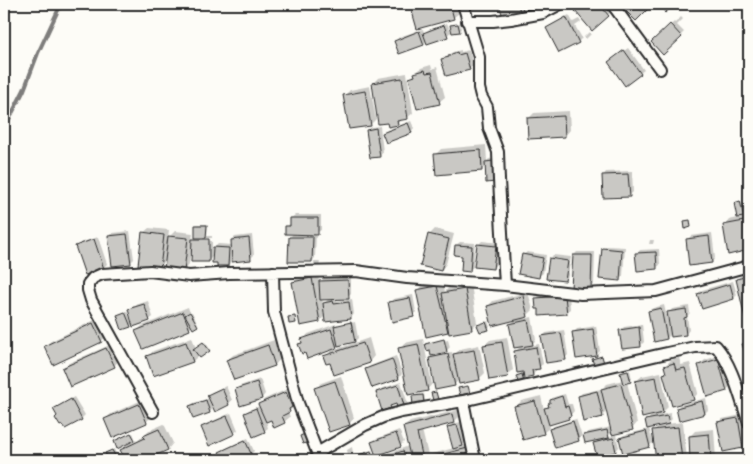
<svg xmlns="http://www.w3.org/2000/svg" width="753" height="464" font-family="Mali,sans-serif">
  <rect width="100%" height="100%" fill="#fdfcf7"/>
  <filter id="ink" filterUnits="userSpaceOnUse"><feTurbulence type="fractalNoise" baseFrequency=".02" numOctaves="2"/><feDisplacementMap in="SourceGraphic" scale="10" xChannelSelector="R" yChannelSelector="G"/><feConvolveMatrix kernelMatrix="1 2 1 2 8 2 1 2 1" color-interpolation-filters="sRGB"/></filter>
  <g filter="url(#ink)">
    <path fill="#0003" fill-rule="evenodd" d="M417,4H456L459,13L453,18L413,9Z
      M500,4H541L540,5L523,7L519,11L504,16Z
      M567,4H574L569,8Z
      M584,4H605L612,11L593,29L577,11Z
      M569,15L573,22L579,19L581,22L575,26L582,38L578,42L547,28L551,25Z
      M681,17L683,19L677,25L684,32L663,53L653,42L674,22L675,23Z
      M447,23L451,32L447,35L427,40L424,44L400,53L396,41L399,37L423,29L424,33L428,30Z
      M460,23L461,29L459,31L452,26L453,24Z
      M589,32L591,34L586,39L584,37Z
      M628,48L644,70L640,73L613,59Z
      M461,50V52L469,50L473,65L469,69L443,60L453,52Z
      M431,65L432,69L437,67L445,97L439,102L411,78L421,68Z
      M407,73L413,113L407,118L402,119L397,124L373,83L378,78Z
      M370,86L376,119L370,125L345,95L350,90Z
      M569,111L570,130L565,136L529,118L534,113Z
      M411,121L414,128L411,132L383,134L387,130Z
      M380,126L383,152L380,156L367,130L371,127Z
      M486,145L487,161L489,159L497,158L498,177L486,165L482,170L435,155L441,149Z
      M632,171L633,192L629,196L603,176L606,172Z
      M741,201L744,214L741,218L749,216V249L729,253L724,226L729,220L738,218L735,203Z
      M295,215H321V230L316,233L315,258L312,261L290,237L294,233L286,227L291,223V218Z
      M198,224H208L207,236H212V238H195L196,237V225Z
      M149,228L169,230L168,238L175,231L193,233L192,240L195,238V240L212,241V250L218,244L232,245V240L235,237L252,235L254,255L250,259L232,260L228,265L214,255L208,261L191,251L189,264L184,270L166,260L160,266L143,233Z
      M435,229L454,234L446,264L441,270L429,235Z
      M130,231L134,259L130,263L109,236L113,233Z
      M712,233L715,258L712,262L687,240L691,236Z
      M98,237L107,264L103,268L77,246L80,243Z
      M650,240H654L653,244H649Z
      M482,241L499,243L496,264L493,268L478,245Z
      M460,242L475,243L473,267L469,270L463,255L456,254V245Z
      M607,246L625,247L623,276L619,280L603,249Z
      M659,249L660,265L656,268L637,254L640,250Z
      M527,252L546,255L543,273L539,276L523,255Z
      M577,252H595L594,284L590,287L574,255Z
      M553,255L571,257L568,276L565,280L550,259Z
      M314,261H320L319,267L318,268H314Z
      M749,272V320H747L737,279L743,274Z
      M318,273L319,283L324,278L351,277V294L348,297L336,298L337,301L352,299L354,314L351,318L326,315L320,321L293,282L298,277ZM322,298H330L323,304Z
      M443,281L445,292L448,288L471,284L477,323L472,328L450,332L449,328L447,331L418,291L423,285Z
      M733,281L737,295L734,298L698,294L702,290Z
      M528,292L533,310L524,319L532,317L536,340L530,346L539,344L543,364L539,367L536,368V371L533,375L524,376L525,381L524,382L519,375L524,373L515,352L521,346L511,324L516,319L488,306L493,301Z
      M569,293L570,309L566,312L540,308L536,299L540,295Z
      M413,295L416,312L413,316L390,303L393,299Z
      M148,301L153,317L149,320L130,309L133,306Z
      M664,305L669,326H671L669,313L672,309L689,306L690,313L687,316L689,330L686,334L672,333L667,338L655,340L649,311L653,308Z
      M188,307L190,313L192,312L198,324L192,326L189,329L137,331L142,326Z
      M127,311L132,324L123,329L120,314Z
      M99,318L107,336L101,341L45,346L51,341Z
      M488,321L490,327L488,328L479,325Z
      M355,322L358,338L354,342L339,345L334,350L369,338L374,356L369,362L331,361L325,357L333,349L300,344L308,334L336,324V325L338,324V326Z
      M642,324L644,342L641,345L620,330L624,327Z
      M596,326L600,351L597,354L574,332L577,329Z
      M564,330L568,355L565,358L542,337L546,333Z
      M192,337L196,349L205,342L210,349L200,357L199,355L193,361L148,357L153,351Z
      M507,337L513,370L507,376L484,345L490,340Z
      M423,339L432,384L427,390L400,349L405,343Z
      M274,340L280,359L275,365L234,379L228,360L233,355Z
      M448,340L450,347L445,353L452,352L453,356L460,349L479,345L485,373L479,379L459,380L454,385L430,359L435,354L427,344L429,342V344Z
      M112,344L119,360L114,366L63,368L69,363Z
      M724,354L732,384L727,390L699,365L705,360Z
      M396,356L402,374L399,378L373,387L366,369L370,366Z
      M679,358L681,365L690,363L698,393L693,399L664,374L667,372L665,366L671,360Z
      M630,370L632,379L627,382L637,423L632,429L612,432L606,438L616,435L619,447L616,451L595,443L600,438L585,436L588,432L611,427L607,411L602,416L579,396L582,393L601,389V390L607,384L623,380L622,373Z
      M661,372L668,407L660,415L670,413L672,419L667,424L683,422L687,460H657L654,431L660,425L649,428L653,443L649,446L620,438L624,435L649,429L647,421L653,414L636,381L642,376Z
      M341,376L354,418L349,424L316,389L321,383Z
      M260,379L265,394L262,398L236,389L240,386Z
      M401,382L408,404L405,408L397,402L390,407L377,392L381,389Z
      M226,386L232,400L229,404L215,410L214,408L210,412L194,417L190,406L194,403L210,398L209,395L212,392Z
      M292,387L295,406L288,412L290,417L284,422L272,418L266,421L268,428L264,431L245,413L249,410L260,406L259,404L265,399Z
      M424,394L425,401L424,402L413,397L415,395Z
      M565,394L568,404H572L574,411L568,418L548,424L549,428L543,433L516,407L521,401L541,396L544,410L551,402V400L554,397Z
      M74,397L85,415L81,419L65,428L55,409L58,406Z
      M706,398L708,410L705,413L680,419L677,408L680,405Z
      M144,399L152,416L146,422L105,419L111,414Z
      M458,410L459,417L454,422L422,430L428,455L454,448L448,428L452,424L461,422L466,442L462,446L474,443L473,460H369L409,446L404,427L410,422Z
      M231,413L238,430L234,433L203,427L206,424Z
      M741,415L746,444L743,447L719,422L722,419Z
      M576,419L582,436L578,440L550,429L554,426Z
      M164,424L173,443L168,449L142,460H124L122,457L124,454L122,450L130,441L117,440L133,433L135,438L131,443L144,436L150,430Z
      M714,429L716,460H691L690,436L695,431Z
      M399,430L404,442L400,446L372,442L376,439Z
      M248,438L254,451L251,454L240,459L241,460H224L220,452L224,449Z
      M352,447L353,453L348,455L347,450Z
      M114,449L119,460H110L107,453Z
      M372,450L374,456L369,460H364L365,459L355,460L354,457L355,456Z
      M94,455L96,460H83Z
      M519,457V460H508Z
      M618,457V460H597L598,459Z"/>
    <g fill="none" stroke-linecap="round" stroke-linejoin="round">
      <path stroke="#7e7d7b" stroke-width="4" d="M4,129L24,90L38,53L61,4"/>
    </g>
    <path fill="#c9c8c4" stroke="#2b2b2b" d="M427,4H450L454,19L417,29L411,8Z
      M499,4H518L520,12L503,17Z
      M521,4H540L541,6L523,11Z
      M583,4H599L609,16L592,31L575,11Z
      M619,4H648L651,6L636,21Z
      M656,4H675L665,13Z
      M566,17L579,43L559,53L546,28Z
      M458,24L460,32L452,33L450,25Z
      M670,24L682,37L663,55L651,42Z
      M444,25L448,37L427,44L423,33Z
      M419,31L424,45L399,54L394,41Z
      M624,50L641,74L625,86L608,62Z
      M457,52L458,55L465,53L470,70L446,76L441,59L449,57V55Z
      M425,70L426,73L432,72L440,104L417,109L409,78L415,76L414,73Z
      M402,78L408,119L397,121L398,125L388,127L387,123L378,124L372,83Z
      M365,91L371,126L349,129L343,95Z
      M564,116L565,137L528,139L527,118Z
      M408,123L412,133L386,143L382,133Z
      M376,128L380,157L370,158L366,130Z
      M481,150L482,171L436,175L434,154Z
      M493,161L495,182L486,183L485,162Z
      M628,174L630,197L603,198L602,175Z
      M740,201L744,217L737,218L734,203Z
      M290,218H318V235L285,234V226H290Z
      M690,220L691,227L685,229L684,221Z
      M744,221L749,250L728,255L723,225Z
      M195,225H207L206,238H195Z
      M142,232L164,235L160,268L138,265Z
      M127,234L131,264L112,266L108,236Z
      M428,234L449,239L441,271L420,266Z
      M168,236L188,238L184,271L164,269Z
      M709,236L712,263L689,266L686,239Z
      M289,237H313L312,262H288Z
      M249,238L251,260L232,262L231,240Z
      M94,239L104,269L85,275L75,246Z
      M192,239H209V262H191Z
      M477,244L496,246L493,269L474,267Z
      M455,245L472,246L470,272L461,271L462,256L454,255Z
      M213,247L229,248L228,266H217V263H212Z
      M602,248L622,250L620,281L599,279Z
      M656,252L657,269L637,271L635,253Z
      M522,254L543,258L539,278L518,274Z
      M573,255H592L591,289L571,288Z
      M549,258L568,261L565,281L546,279Z
      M749,276V321L746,322L736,279Z
      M312,278L320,322L300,326L292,282Z
      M348,280L349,299L320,300L319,281Z
      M730,284L734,299L702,309L697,294Z
      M437,286L448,332L426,337L416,290Z
      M465,289L472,330L449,334L442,293Z
      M523,296L528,317L492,326L487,306Z
      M565,296L567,314L539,316V309H536L535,298Z
      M410,298L414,317L392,322L388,302Z
      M333,301L334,304L349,302L351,319L325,322L323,303Z
      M144,304L150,321L133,327L128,309Z
      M661,308L667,339L654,342L648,311Z
      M686,309L687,317L684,318L686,335L671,337L667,312Z
      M125,312L131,327L122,330L117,315Z
      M183,312L190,330L143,349L135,331Z
      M190,312L198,326L193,329L185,315Z
      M295,316L296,323L289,324L288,317Z
      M528,320L533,345L514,348L509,324Z
      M351,322L355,342L338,346L334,326Z
      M486,322L489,330L480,332L477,325Z
      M93,323L102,342L53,365L44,346Z
      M639,327L641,347L622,349L619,330Z
      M331,329L337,348L307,359L305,353L302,354L298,344L302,343L301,339Z
      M593,329L597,356L576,359L572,332Z
      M561,333L566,360L546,363L541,336Z
      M444,339L447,352L431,356L430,350L427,351L425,344Z
      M186,342L193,362L153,376L146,356Z
      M203,342L210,351L200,358L193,349Z
      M502,342L508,377L489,380L483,345Z
      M749,342V351L745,353L742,344Z
      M363,343L370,363L334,375L330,363L326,364L323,356Z
      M418,344L428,391L408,395L398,348Z
      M268,345L275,366L234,380L226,360Z
      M536,347L540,369L532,370L533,376L524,378L523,372L517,373L514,351Z
      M106,348L115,367L70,387L62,368Z
      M474,350L480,380L459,384L453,354Z
      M448,354L455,386L435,390L429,358Z
      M602,356L604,363L594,365L592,359Z
      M392,359L399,379L372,388L365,369Z
      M718,359L727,391L707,397L698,365Z
      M674,363L676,370L685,368L694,400L672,406L663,374L666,373L664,366Z
      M628,371L631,382L623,384L620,373Z
      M522,374L524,383L519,385L516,376Z
      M656,377L663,413L642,418L635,381Z
      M335,381L350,425L329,432L314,388Z
      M257,382L262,399L240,406L235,389Z
      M621,384L633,430L612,435L601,389Z
      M398,385L405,409L398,411L396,404L390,406L391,408L382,411L376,392Z
      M468,386L470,393L460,395L458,388Z
      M222,388L229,405L215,412L207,395Z
      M597,391L603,417L583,422L578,396Z
      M286,392L292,407L289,409L290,412L282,416L285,423L274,428L271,420L266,422L258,404Z
      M436,392L438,399L433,400L431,393Z
      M423,395L424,403L413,405L412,396Z
      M562,396L565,407L568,406L571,416L568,417L569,419L549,425L544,408L549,407L548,404L550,403V400Z
      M71,399L82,420L65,429L62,425L60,426L55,418L57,416L53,409Z
      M206,400L210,413L193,419L189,406Z
      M535,401L544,434L523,440L514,406Z
      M702,401L705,414L679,421L676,408Z
      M139,404L147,423L112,438L104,419Z
      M256,408L265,432L253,437L244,413Z
      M452,414L454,423L417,433L423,459L468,448L471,459L467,460H411L403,427Z
      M227,416L235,434L209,446L201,427Z
      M667,416L669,424L647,429L645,420Z
      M738,418L743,448L723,452L717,422Z
      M573,421L579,441L555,448L549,429Z
      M457,425L463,446L453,449L447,427Z
      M678,427L682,460H656L652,430Z
      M159,429L168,450L145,460H122L120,456L123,455L120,450L145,438L143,436Z
      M607,430L609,438L585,443L583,435Z
      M646,431L650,447L623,454L619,438Z
      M131,433L135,440L117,449L114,441Z
      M307,433L310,441L303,444L300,436Z
      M396,433L401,447L376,456L371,442Z
      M709,434L711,460H690L689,436Z
      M613,438L616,452L597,457L593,443Z
      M245,440L252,456L241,460H223L219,452Z
      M112,450L117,460H109L105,453Z
      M371,451L373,458L366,460H353L352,457Z
      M403,451L406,460H377Z"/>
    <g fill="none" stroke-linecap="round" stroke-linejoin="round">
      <g stroke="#2b2b2b" stroke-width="14">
        <path id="street" d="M463,4L479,57V88L481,96L487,107L489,128L498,152L499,180L505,285
          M612,4L660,69
          M467,21H493L511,19L543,13L560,4
          M273,272L274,312L298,403L320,460
          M463,401L475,460
          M153,412L91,300L88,290V284L93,278L102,274L150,271L189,276L229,273L356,271L407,278L505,285L581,294L656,291L749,266
          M317,453L365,425L383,417L401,412L463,401L658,355L695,347L716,346C733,366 740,398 749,423"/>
      </g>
      <use href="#street" stroke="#fdfcf7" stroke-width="10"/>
    </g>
  </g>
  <rect width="753" height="464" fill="none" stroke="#fdfcf7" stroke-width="20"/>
  <rect x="10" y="10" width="733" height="444" fill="none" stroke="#2b2b2b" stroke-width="2" filter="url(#ink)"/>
</svg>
